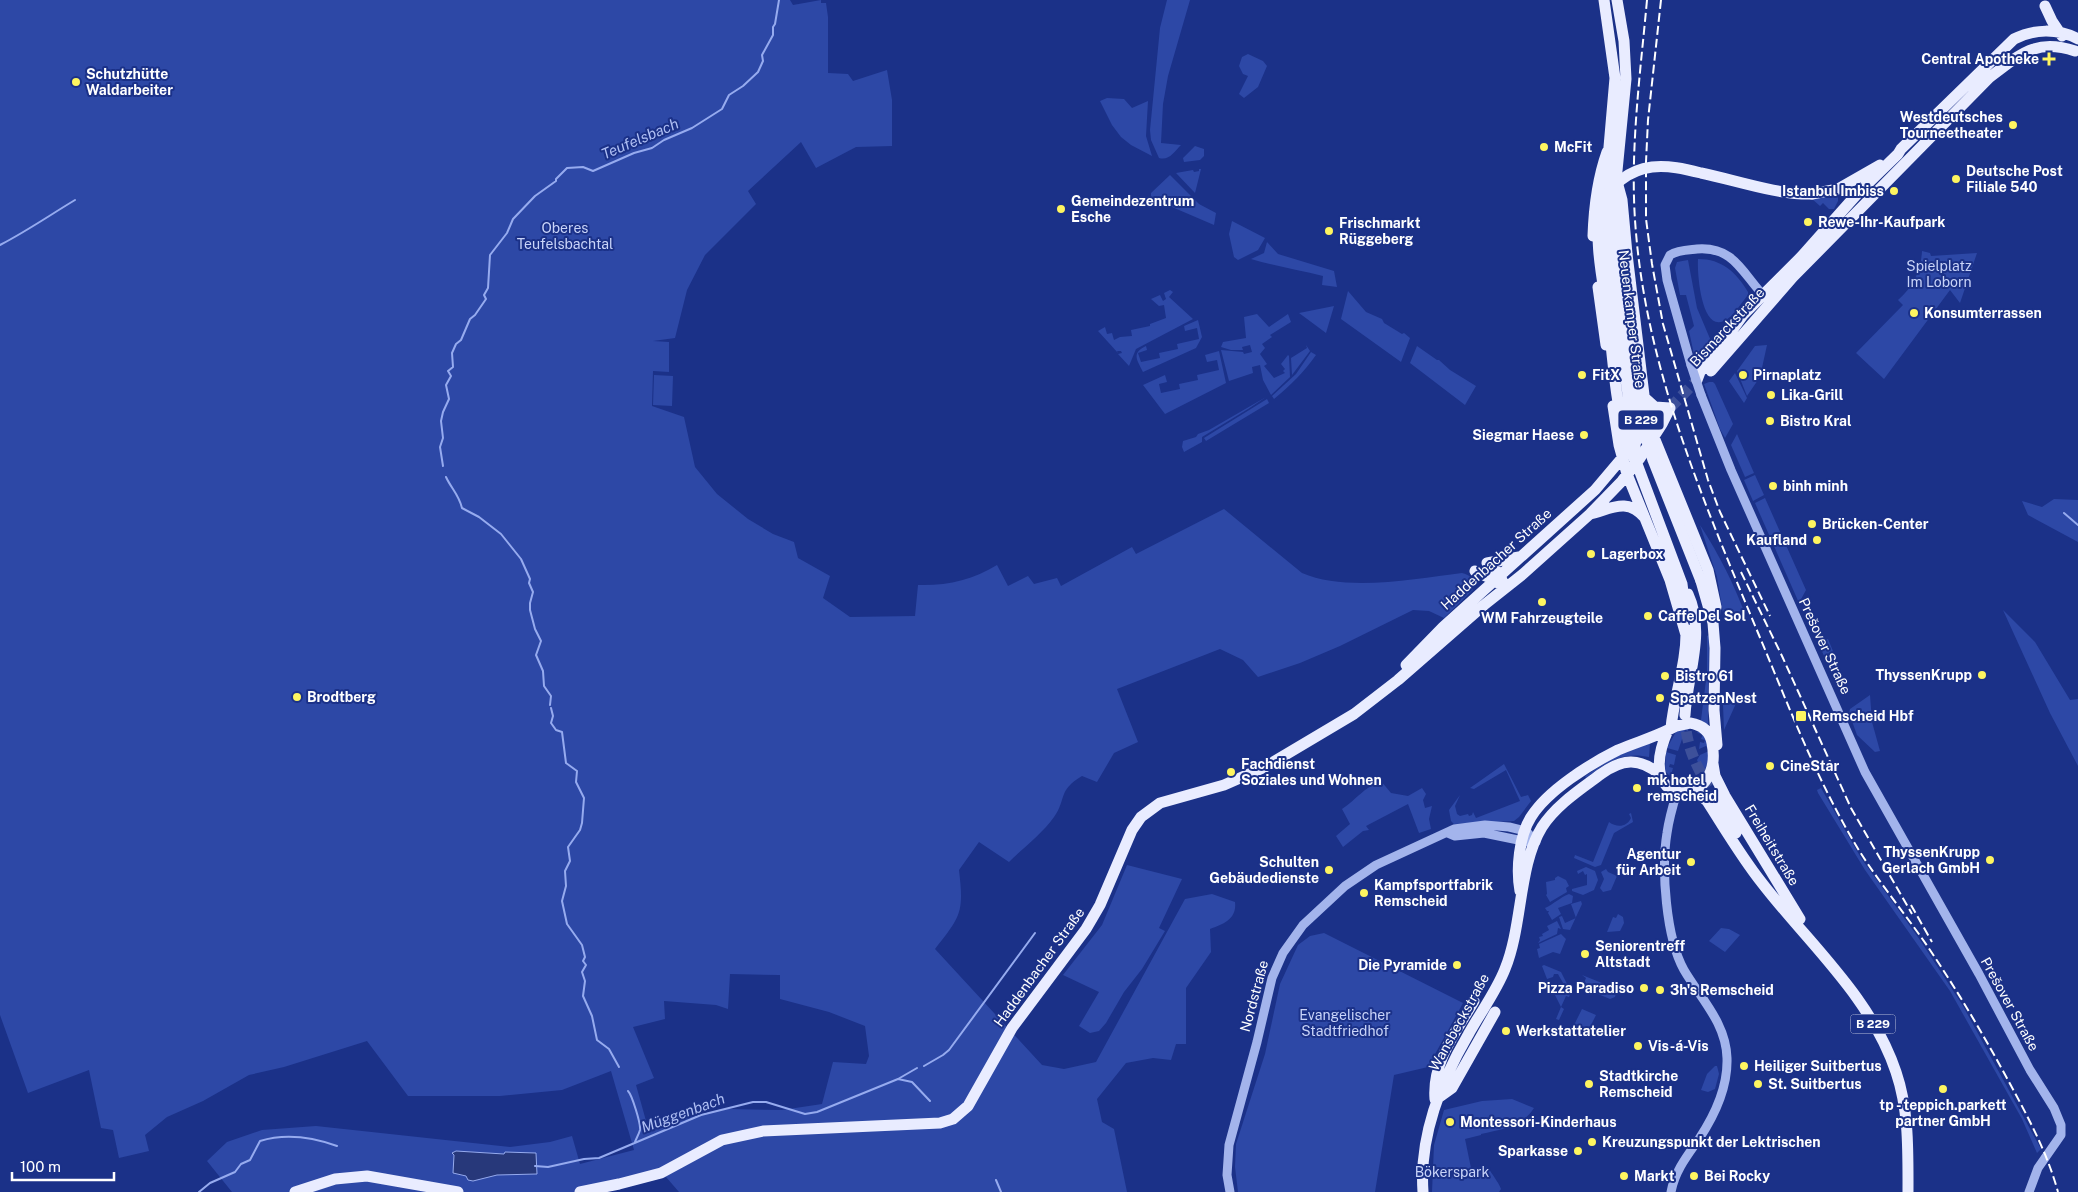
<svg xmlns="http://www.w3.org/2000/svg" width="2078" height="1192" font-family="'Public Sans',sans-serif">
  <rect width="100%" height="100%" fill="#1b3188"/>
  <path fill="#2d48a6" fill-rule="evenodd" d="M0,0H790L793,5L821,0V3H826L828,17V73L848,74L853,81L887,70L892,100V146L856,147L816,168L801,142L748,191L756,204L705,255L687,290L675,338L653,341L669,342V372L653,371L652,406L684,417L695,467L717,494L748,519L773,534L794,542L798,558L830,576L823,598L850,617L915,616L918,585C946,586 973,580 997,565L1008,586L1028,576L1034,584L1057,578L1061,586L1132,547L1136,554L1224,509L1302,573C1346,592 1415,579 1462,573C1471,575 1475,580 1473,590L1444,618L1429,611L1413,610L1340,646L1300,663L1258,677L1243,660L1220,649L1117,689L1138,742L1114,753L1097,782L1082,776C1057,791 1067,799 1054,817C1043,833 1023,848 1009,862L979,842L959,870C964,913 961,916 935,949L1042,1065L1064,1069L1096,1062L1185,899L1212,894L1235,902C1237,919 1224,924 1210,929L1211,952L1186,988V1044H1176L1171,1060L1153,1058L1126,1063L1097,1099L1102,1122L1114,1129L1127,1192H679L666,1177L607,1192H232L207,1161L227,1142L262,1130L316,1126L510,1147L550,1142L572,1136L580,1164L634,1150L611,1071L562,1090L500,1096H408L367,1041L284,1067L249,1075L203,1101L167,1117L145,1135L149,1151L119,1158L113,1130L101,1128L89,1070L28,1093L0,1015ZM730,974L780,975V999L829,1012L865,1026L869,1056L866,1064L833,1062L822,1104L782,1110L728,1109L703,1114L677,1115L648,1128L636,1085L654,1078L633,1027L665,1019L664,1001L716,1005L728,1009ZM456,1151L505,1154L537,1174L497,1175L473,1181L466,1176L453,1173L454,1154Z
    M1167,0H1190L1168,76L1163,104L1161,143L1181,145C1174,152 1169,161 1159,158L1151,140L1150,130L1160,28Z
    M1248,54L1263,61L1267,66L1258,87L1244,98L1239,94L1248,76L1243,74L1239,66L1242,57Z
    M1107,98L1124,99L1132,108L1148,101L1146,136L1152,156L1131,145L1121,137L1112,125L1100,101Z
    M1195,146L1204,149V156L1200,160L1184,162L1183,158Z
    M1199,169H1201L1195,193L1176,173L1193,170L1194,172L1199,171Z
    M1170,175L1199,204L1216,213L1214,225L1151,198V193Z
    M1838,193V201L1834,209H1829L1823,203L1820,206L1811,198Z
    M1232,221L1265,238L1258,250L1238,260L1234,257L1229,234Z
    M1267,242L1278,254L1334,271L1337,287L1322,285L1323,276C1299,270 1275,266 1251,259L1264,253Z
    M1922,251L1930,253L1931,256L1977,253L1960,303L1950,290L1884,379L1856,353L1903,305L1898,300C1913,287 1921,271 1922,251Z
    M1698,259C1722,259 1736,272 1748,292V295C1741,303 1733,317 1724,321C1701,332 1697,272 1698,259Z
    M1688,260L1697,308L1711,341L1709,353L1701,363L1695,359L1689,331L1694,326L1686,295H1680L1675,268L1677,262Z
    M1170,290L1173,292L1169,297L1193,319L1136,349L1129,366L1118,354L1122,353L1121,351H1117L1118,353L1098,331L1105,327L1107,334L1112,333L1114,340L1120,337L1132,336L1131,330L1150,326V324L1166,318L1164,305L1159,306L1151,299L1160,295L1163,301L1166,299L1164,293Z
    M1348,291L1366,312L1382,319L1384,323L1402,334L1404,333L1410,338L1401,362L1341,319Z
    M1334,306L1326,333L1299,313Z
    M1257,314L1269,327L1288,314L1291,322L1270,335L1272,337L1262,344L1265,348L1260,354L1267,364L1264,366L1274,378L1285,373L1283,371L1285,369L1281,364L1288,355L1289,356L1290,377L1271,395L1263,380L1260,365L1252,367L1253,373L1229,381L1221,350L1243,352L1244,354L1252,352L1250,345L1242,347L1243,350H1231L1221,347L1223,342L1246,338L1244,317Z
    M1198,320L1202,337L1196,348L1143,372C1137,360 1131,353 1146,346L1147,350L1138,353L1141,362L1160,358L1159,353L1178,349L1177,344L1199,339L1197,328L1185,331L1184,326Z
    M1306,345L1310,351L1292,375L1291,358L1307,348Z
    M1767,345L1760,377L1747,396L1737,371L1755,346Z
    M1417,346L1437,360H1439L1450,370L1476,386L1465,405L1410,363Z
    M1219,351L1226,383L1165,414L1143,385L1165,375L1167,382L1159,384L1161,393L1180,389L1179,384L1198,380L1197,375L1219,370L1217,360L1207,362L1205,355Z
    M1311,352L1316,355C1304,372 1290,386 1274,399L1272,396L1296,374Z
    M1735,373L1747,398L1744,403L1729,381Z
    M654,375L673,376L672,406L653,405Z
    M1709,382H1713L1715,384L1733,424L1725,438L1720,429L1704,384Z
    M1266,397L1248,409L1202,437V442L1184,452L1182,447L1183,441L1196,437L1198,434L1209,430Z
    M1267,399L1269,403L1206,441L1204,438Z
    M1737,434L1754,473L1745,477L1731,445Z
    M1755,475L1764,495L1753,501L1744,480Z
    M1765,498L1806,590L1799,603L1755,503Z
    M2054,499L2078,500V542L2028,515L2022,501L2042,507Z
    M1700,525C1720,556 1734,584 1747,619L1743,621L1736,616L1723,613L1717,577Z
    M2003,610L2035,642L2070,700L2078,699V766L2050,713Z
    M1709,635L1708,724H1706L1701,720L1707,672V636Z
    M1828,639L1835,656L1826,660L1818,643Z
    M1870,695L1872,722L1880,751L1875,752L1857,735L1849,713L1850,709Z
    M1738,699L1724,730L1723,705L1731,704Z
    M1689,726L1688,731L1685,730L1678,751L1667,748L1677,730Z
    M1699,731L1706,734C1713,747 1709,761 1703,774L1697,760L1700,755L1709,751L1706,746L1699,749L1700,742L1704,743L1705,740L1701,739L1703,734L1697,733Z
    M1650,743L1649,757C1623,751 1605,763 1586,778L1585,776L1621,753Z
    M1666,752L1676,755L1674,765L1670,764L1669,767L1673,768L1671,775L1676,777H1671L1665,771Z
    M1504,764L1521,797L1528,795L1531,801L1519,817L1514,821L1454,824L1451,821L1449,810L1460,795L1455,806L1457,814L1460,816L1468,814L1469,816L1472,815L1473,812L1476,818L1520,801L1506,770L1474,789L1470,788Z
    M1381,781L1391,793L1408,796L1422,788L1426,794L1423,800L1425,808L1432,806L1429,819L1431,829L1419,833L1408,804L1366,826L1369,830L1363,831L1343,847L1336,836L1350,824L1342,809C1357,799 1363,788 1381,781Z
    M1821,788L1861,858L1920,940L1963,1006L2041,1149L2037,1153L2022,1119L1950,991L1865,870L1818,793L1817,790Z
    M1631,813L1633,822L1614,833L1601,865L1595,867L1574,858L1575,855L1593,862L1609,822C1617,828 1627,827 1631,818L1629,814Z
    M1127,865L1182,879L1159,928L1165,931L1142,969L1124,992L1106,1023L1099,1031L1090,1033L1079,1026L1099,992L1063,975L1102,925Z
    M1586,867L1595,871L1598,880L1594,890L1583,895L1572,891V889L1587,885V874L1585,875L1583,871L1578,874L1577,871Z
    M1606,869L1608,872L1617,876L1611,890L1603,892L1600,888L1604,879L1601,872Z
    M1558,876L1566,880L1569,886L1566,888L1567,892L1550,902L1546,895L1547,894L1546,882L1555,880V878Z
    M1569,894L1573,896L1572,903L1558,908L1561,914L1552,920L1548,913L1549,911H1547L1545,908C1554,904 1559,898 1569,894Z
    M1581,901L1582,904L1570,930L1563,929L1559,917L1562,916L1565,923L1576,918L1571,904Z
    M1618,914L1623,917L1624,923L1620,931L1607,932L1613,917L1616,918Z
    M1557,921L1561,929L1558,928L1557,934L1538,943L1540,940L1539,937L1543,936L1542,934L1549,930L1547,926Z
    M1721,928L1729,929L1740,935L1725,952L1709,941Z
    M1324,933L1463,1003L1428,1067L1394,1075L1375,1192H1238L1235,1167L1236,1144L1265,1054L1280,984L1298,945L1310,936Z
    M1561,934L1566,939L1560,954L1553,952L1539,958L1537,949L1540,948L1539,944Z
    M1544,965L1561,972L1571,992L1569,997L1566,996L1561,1007L1564,1009L1559,1020L1556,1019L1561,1007L1553,991L1555,990L1557,994H1563C1566,983 1563,984 1558,974H1554L1553,977L1547,979L1542,966Z
    M1582,975L1617,989L1615,997L1610,999L1586,989L1588,985L1585,983L1583,988L1580,986L1578,983L1583,985L1586,978Z
    M1582,1009L1596,1015L1588,1031L1574,1025Z
    M1715,1066H1717L1719,1074L1715,1089L1708,1092L1701,1090L1707,1074Z
    M1512,1099L1534,1108C1521,1128 1501,1129 1481,1134V1135L1465,1139L1471,1168L1488,1167C1492,1175 1498,1181 1501,1189L1499,1192H1432L1434,1145L1444,1110L1482,1101Z"/>
  <path fill="#27387a" stroke="#96abef" d="M456,1151L504,1154L505,1152L536,1153L537,1174L497,1175L473,1181L468,1180L466,1176L453,1173L454,1155L452,1153Z"/>
  <g fill="none" stroke-linecap="round" stroke-linejoin="round">
    <path stroke="#96abef" stroke-width="2" d="M0,245C27,231 50,215 75,200
      M443,466L440,447L443,438L441,421L443,412L449,399L446,385L451,376L448,371L453,367L452,353L456,344L461,340L470,319L475,315L486,299L484,295L488,288L490,255L507,233L513,219L535,196L556,181V179L567,168L583,167L593,171L634,153L652,148L664,140L692,128L722,109L729,95L743,86L758,72L763,61L762,55L773,35V27L775,24L779,0
      M446,477C451,488 459,495 462,508L479,517L501,534L521,559L530,579L529,583L533,592L530,603V610L535,629L541,641L536,655L543,671L544,686L551,696L550,705
      M2064,513L2078,525
      M551,708L553,716L551,723L556,730L562,732L566,763L577,771L576,782L584,798L582,823L580,830L568,847L570,861L565,871L566,886L562,901L567,924L582,945L585,957L583,961L586,965L582,972L585,981L583,996L592,1016L597,1040L609,1049L619,1067
      M924,1066L943,1055L949,1050L1035,933
      M898,1079L912,1082L930,1101
      M628,1091C632,1095 641,1124 640,1130C639,1134 636,1139 635,1142
      M535,1166L548,1167L584,1159L599,1158L701,1115L753,1102H766L805,1114L817,1112L898,1079L917,1068
      M996,1180L1001,1192
      M199,1192L210,1183L235,1172L241,1164L250,1160L260,1141C286,1133 312,1137 337,1146"/>
    <path stroke="#3d509a" stroke-width="11" stroke-dasharray="11 5.5" stroke-linecap="butt" d="M1670,408L1697,380
      M1685,715C1685,746 1698,770 1714,796"/>
    <path stroke="#a3b4ec" stroke-width="9" d="M1691,365L1667,280L1665,265L1670,255C1678,250 1688,250 1697,249C1736,246 1743,276 1767,299
      M1701,395L1731,470L1865,772L1979,974L2030,1070L2054,1108L2061,1125V1135L2038,1168L2029,1192
      M1448,833L1455,836L1484,833L1528,842
      M1230,1192L1227,1175L1229,1145L1257,1042L1272,978L1283,953L1303,925L1345,886L1376,865L1454,829L1485,825L1509,827L1526,831L1536,842
      M1671,1192C1675,1171 1687,1156 1699,1139C1715,1115 1728,1087 1727,1058C1726,1023 1701,999 1684,970C1666,938 1661,869 1667,833C1669,819 1673,805 1677,792"/>
    <path stroke="#e9ecff" stroke-width="11" d="M1604,0L1615,78L1605,193L1608,248
      M1617,0L1624,41L1626,79L1615,191L1617,249
      M2045,6L2052,21L2062,36
      M1616,178L1622,200L1627,254L1647,420L1708,570L1716,607L1713,623
      M1812,194L1838,189L1880,165
      M1593,236C1594,206 1597,180 1607,152
      M1598,287L1606,345
      M1711,371L1793,277L1990,77C2020,55 2035,38 2075,51
      M1697,380L1700,372L1716,353L1743,315L1802,256L1858,193L1898,154L1901,149L2014,39C2034,29 2057,28 2078,39
      M1645,398L1655,407L1670,408
      M1613,406L1619,445L1627,474L1670,580L1686,635
      M1637,464L1682,584L1685,608
      M1590,514C1611,509 1627,497 1645,518
      M1487,563L1496,570L1498,583
      M1487,563L1519,557
      M1475,571L1490,578L1502,580
      M1701,581L1713,623L1715,648L1714,710L1717,745
      M1406,665L1443,627L1595,490L1650,425
      M1685,715C1687,675 1706,633 1688,594
      M1690,723C1702,725 1710,731 1712,743C1725,810 1631,813 1668,730L1676,726Z
      M1671,728C1674,695 1687,663 1686,629
      M1713,764L1715,776L1725,796L1800,919
      M1691,792L1700,795L1707,801C1725,829 1742,858 1762,883C1809,944 1871,997 1896,1072C1909,1110 1908,1151 1908,1192
      M1714,796L1736,833
      M1520,891C1516,869 1519,836 1531,817C1548,790 1590,764 1618,750C1634,743 1652,738 1668,730
      M1438,1098L1452,1088L1495,1012
      M1435,1099C1432,1062 1456,1032 1474,1001
      M295,1192L335,1179L367,1176L458,1192
      M580,1192L619,1184L661,1173L722,1140L763,1131L940,1123L953,1119L968,1106L1012,1028L1086,929L1100,905L1132,830L1141,817L1160,803L1224,785L1265,767L1354,714L1398,680L1484,605L1523,574L1590,514L1622,481L1640,458L1662,424L1670,408
      M1423,1192C1419,1136 1440,1083 1468,1035C1480,1013 1496,992 1505,969C1523,925 1518,866 1542,827C1556,805 1581,789 1601,774C1622,759 1639,757 1659,774"/>
    <path stroke="#fff" stroke-width="2" stroke-dasharray="9 4" stroke-linecap="butt" d="M1647,0C1640,77 1629,155 1636,233C1648,375 1707,510 1761,640C1791,712 1819,785 1860,852C1881,885 1906,915 1928,947C1957,990 1983,1034 2008,1080C2028,1117 2047,1152 2058,1192
      M1661,0L1648,120L1646,162V219L1652,264L1663,324L1708,480L1720,512L1770,616
      M1741,572L1782,656L1851,808L1912,914
      M1911,905L1932,942"/>
    <path stroke="#a3b4ec" stroke-width="9" d="M1691,365L1701,395"/>
    <path stroke="#e9ecff" stroke-width="11" d="M1608,248L1636,453
      M1617,249L1635,386L1642,425L1653,460L1701,581
      M1637,464C1633,457 1628,449 1626,440C1615,400 1613,358 1608,317C1604,285 1592,238 1602,207C1609,185 1629,170 1652,167C1668,165 1685,169 1701,173C1735,180 1777,195 1812,194"/>
  </g>
  <g fill="#fef560" stroke="#1b3188" stroke-width="2">
    <path d="M2046.5 51.5h5v5h5v5h-5v5h-5v-5h-5v-5h5z"/>
    <circle cx="76" cy="82" r="5"/>
    <circle cx="2013" cy="125" r="5"/>
    <circle cx="1544" cy="147" r="5"/>
    <circle cx="1956" cy="179" r="5"/>
    <circle cx="1894" cy="191" r="5"/>
    <circle cx="1061" cy="209" r="5"/>
    <circle cx="1808" cy="222" r="5"/>
    <circle cx="1329" cy="231" r="5"/>
    <circle cx="1914" cy="313" r="5"/>
    <circle cx="1582" cy="375" r="5"/>
    <circle cx="1743" cy="375" r="5"/>
    <circle cx="1771" cy="395" r="5"/>
    <circle cx="1770" cy="421" r="5"/>
    <circle cx="1584" cy="435" r="5"/>
    <circle cx="1773" cy="486" r="5"/>
    <circle cx="1812" cy="524" r="5"/>
    <circle cx="1817" cy="540" r="5"/>
    <circle cx="1591" cy="554" r="5"/>
    <circle cx="1542" cy="602" r="5"/>
    <circle cx="1648" cy="616" r="5"/>
    <circle cx="1982" cy="675" r="5"/>
    <circle cx="1665" cy="676" r="5"/>
    <circle cx="297" cy="697" r="5"/>
    <circle cx="1660" cy="698" r="5"/>
    <rect x="1795" y="710" width="12" height="12" rx="2.5"/>
    <circle cx="1770" cy="766" r="5"/>
    <circle cx="1231" cy="772" r="5"/>
    <circle cx="1637" cy="788" r="5"/>
    <circle cx="1990" cy="860" r="5"/>
    <circle cx="1691" cy="862" r="5"/>
    <circle cx="1329" cy="870" r="5"/>
    <circle cx="1364" cy="893" r="5"/>
    <circle cx="1585" cy="954" r="5"/>
    <circle cx="1457" cy="965" r="5"/>
    <circle cx="1644" cy="988" r="5"/>
    <circle cx="1660" cy="990" r="5"/>
    <circle cx="1506" cy="1031" r="5"/>
    <circle cx="1638" cy="1046" r="5"/>
    <circle cx="1744" cy="1066" r="5"/>
    <circle cx="1589" cy="1084" r="5"/>
    <circle cx="1758" cy="1084" r="5"/>
    <circle cx="1943" cy="1089" r="5"/>
    <circle cx="1450" cy="1122" r="5"/>
    <circle cx="1592" cy="1142" r="5"/>
    <circle cx="1578" cy="1151" r="5"/>
    <circle cx="1624" cy="1176" r="5"/>
    <circle cx="1694" cy="1176" r="5"/>
  </g>
  <g text-anchor="middle" stroke-width="4" stroke-linejoin="round" paint-order="stroke">
    <g fill="#1b3188" stroke="#bbc1db" stroke-width="1">
      <rect x="1618.5" y="410.5" width="45" height="19" rx="4"/>
      <rect x="1850.5" y="1014.5" width="45" height="19" rx="4"/>
    </g>
    <g font-size="12" font-weight="bold" fill="#fff">
      <text x="1641" y="424">B 229</text>
      <text x="1873" y="1028">B 229</text>
    </g>
    <g font-size="14" font-weight="bold" fill="#fff" stroke="#1b3188" text-anchor="start">
      <text x="2039" y="64" text-anchor="end">Central Apotheke</text>
      <text x="86" y="79">Schutzhütte<tspan x="86" dy="16">Waldarbeiter</tspan></text>
      <text x="2003" y="122" text-anchor="end">Westdeutsches<tspan x="2003" dy="16">Tourneetheater</tspan></text>
      <text x="1554" y="152">McFit</text>
      <text x="1966" y="176">Deutsche Post<tspan x="1966" dy="16">Filiale 540</tspan></text>
      <text x="1884" y="196" text-anchor="end">Istanbul Imbiss</text>
      <text x="1071" y="206">Gemeindezentrum<tspan x="1071" dy="16">Esche</tspan></text>
      <text x="1818" y="227">Rewe-Ihr-Kaufpark</text>
      <text x="1339" y="228">Frischmarkt<tspan x="1339" dy="16">Rüggeberg</tspan></text>
      <text x="1924" y="318">Konsumterrassen</text>
      <text x="1592" y="380">FitX</text>
      <text x="1753" y="380">Pirnaplatz</text>
      <text x="1781" y="400">Lika-Grill</text>
      <text x="1780" y="426">Bistro Kral</text>
      <text x="1574" y="440" text-anchor="end">Siegmar Haese</text>
      <text x="1783" y="491">binh minh</text>
      <text x="1822" y="529">Brücken-Center</text>
      <text x="1807" y="545" text-anchor="end">Kaufland</text>
      <text x="1601" y="559">Lagerbox</text>
      <text x="1658" y="621">Caffe Del Sol</text>
      <text x="1542" y="623" text-anchor="middle">WM Fahrzeugteile</text>
      <text x="1972" y="680" text-anchor="end">ThyssenKrupp</text>
      <text x="1675" y="681">Bistro 61</text>
      <text x="307" y="702">Brodtberg</text>
      <text x="1670" y="703">SpatzenNest</text>
      <text x="1812" y="721">Remscheid Hbf</text>
      <text x="1241" y="769">Fachdienst<tspan x="1241" dy="16">Soziales und Wohnen</tspan></text>
      <text x="1780" y="771">CineStar</text>
      <text x="1647" y="785">mk hotel<tspan x="1647" dy="16">remscheid</tspan></text>
      <text x="1980" y="857" text-anchor="end">ThyssenKrupp<tspan x="1980" dy="16">Gerlach GmbH</tspan></text>
      <text x="1681" y="859" text-anchor="end">Agentur<tspan x="1681" dy="16">für Arbeit</tspan></text>
      <text x="1319" y="867" text-anchor="end">Schulten<tspan x="1319" dy="16">Gebäudedienste</tspan></text>
      <text x="1374" y="890">Kampfsportfabrik<tspan x="1374" dy="16">Remscheid</tspan></text>
      <text x="1595" y="951">Seniorentreff<tspan x="1595" dy="16">Altstadt</tspan></text>
      <text x="1447" y="970" text-anchor="end">Die Pyramide</text>
      <text x="1634" y="993" text-anchor="end">Pizza Paradiso</text>
      <text x="1670" y="995">3h's Remscheid</text>
      <text x="1516" y="1036">Werkstattatelier</text>
      <text x="1648" y="1051">Vis-á-Vis</text>
      <text x="1754" y="1071">Heiliger Suitbertus</text>
      <text x="1599" y="1081">Stadtkirche<tspan x="1599" dy="16">Remscheid</tspan></text>
      <text x="1768" y="1089">St. Suitbertus</text>
      <text x="1943" y="1110" text-anchor="middle">tp - teppich.parkett<tspan x="1943" dy="16">partner GmbH</tspan></text>
      <text x="1460" y="1127">Montessori-Kinderhaus</text>
      <text x="1602" y="1147">Kreuzungspunkt der Lektrischen</text>
      <text x="1568" y="1156" text-anchor="end">Sparkasse</text>
      <text x="1634" y="1181">Markt</text>
      <text x="1704" y="1181">Bei Rocky</text>
    </g>
    <g font-size="14" fill="#c9d4f9" stroke="#1b3188">
      <text x="565" y="233">Oberes<tspan x="565" dy="16">Teufelsbachtal</tspan></text>
      <text x="1939" y="271">Spielplatz<tspan x="1939" dy="16">Im Loborn</tspan></text>
      <text x="1345" y="1020">Evangelischer<tspan x="1345" dy="16">Stadtfriedhof</tspan></text>
      <text x="1452" y="1177">Bökerspark</text>
    </g>
    <g font-size="14" fill="#fff" stroke="#1b3188">
      <text transform="translate(1632 319) rotate(83)" y="5">Neuenkamper Straße</text>
      <text transform="translate(1727 327) rotate(-47)" y="5">Bismarckstraße</text>
      <text transform="translate(1496 559) rotate(-42)" y="5">Haddenbacher Straße</text>
      <text transform="translate(1825 646) rotate(65)" y="5">Prešover Straße</text>
      <text transform="translate(1772 845) rotate(59)" y="5">Freiheitstraße</text>
      <text transform="translate(1039 967) rotate(-54)" y="5">Haddenbacher Straße</text>
      <text transform="translate(1254 996) rotate(-75)" y="5">Nordstraße</text>
      <text transform="translate(2010 1004) rotate(61)" y="5">Prešover Straße</text>
      <text transform="translate(1459 1022) rotate(-61)" y="5">Wansbeckstraße</text>
    </g>
    <g font-size="15" font-style="italic" fill="#afbff4" stroke="#1b3188">
      <text transform="translate(640 139) rotate(-23)" y="5">Teufelsbach</text>
      <text transform="translate(683 1113) rotate(-20)" y="5">Müggenbach</text>
    </g>
  </g>
  <path d="M12 1172v8h102v-8" fill="none" stroke="#ffffff" stroke-width="2.5"/>
  <text x="20" y="1172" font-size="15" fill="#ffffff" stroke="#1b3188" stroke-width="4" paint-order="stroke">100 m</text>
</svg>
